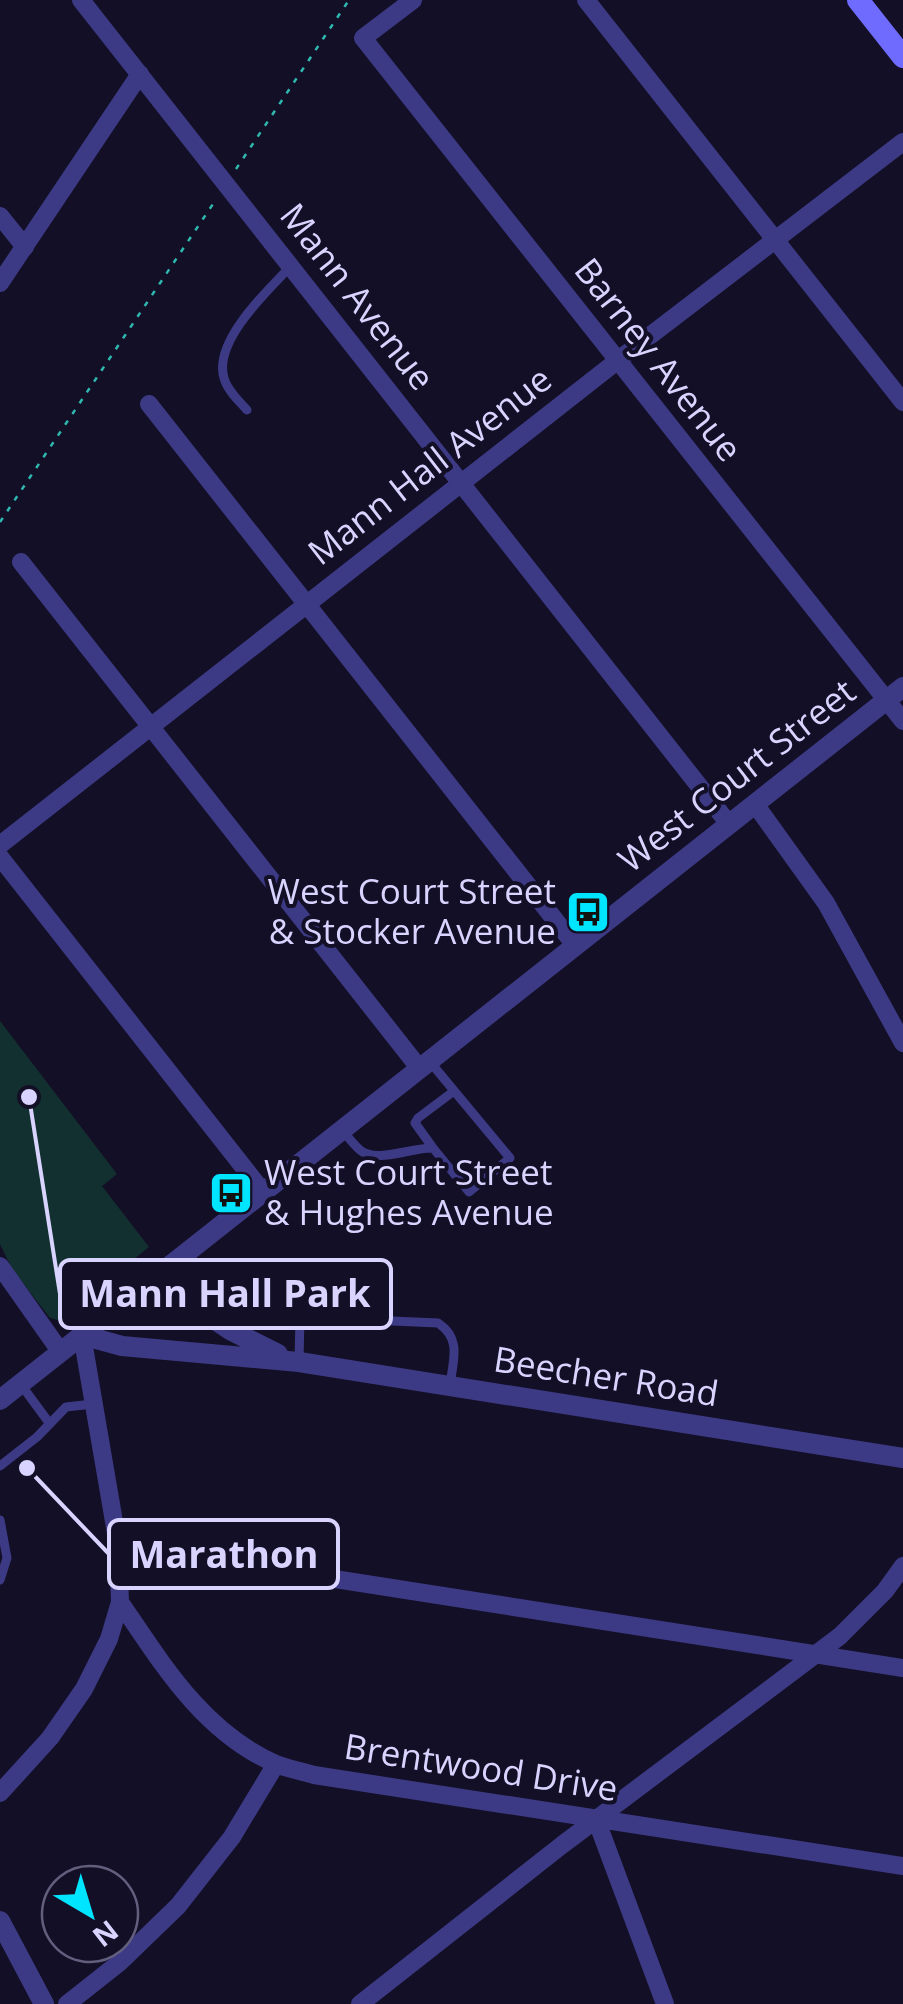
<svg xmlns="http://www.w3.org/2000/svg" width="903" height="2004" font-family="'Open Sans',sans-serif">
  <rect width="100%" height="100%" fill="#130f26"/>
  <path fill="#12302f" d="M0,1021L117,1174L102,1186L149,1247L58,1320L50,1318L12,1269L0,1244Z"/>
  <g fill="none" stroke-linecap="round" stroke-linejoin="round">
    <path stroke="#2fb8b0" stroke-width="2.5" stroke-dasharray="5 8" stroke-linecap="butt" d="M236,169L349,0
      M0,522L215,201"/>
    <path stroke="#3d3a85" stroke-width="9" d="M247,410C239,401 227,390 224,378C213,342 266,292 290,267
      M343,1131C348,1137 354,1145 360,1150C376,1164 413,1147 433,1148L469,1192L510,1158L431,1063
      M433,1148L415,1123L418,1118L454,1091
      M299,1361L300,1317L438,1323C462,1339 453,1360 450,1385
      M22,1386L50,1424
      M0,1466L37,1437L66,1407L93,1404
      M0,1520L7,1558L0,1580"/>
    <path stroke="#3d3a85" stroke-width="18" d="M81,0L729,824
      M413,0L363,38L903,721
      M586,0L903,402
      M0,216L25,247
      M0,283L140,74
      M149,404L574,944
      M21,562L420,1069
      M755,804L826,903L903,1043
      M0,845L617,361L903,142
      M0,857L263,1192
      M0,1266L60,1351
      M118,1545L903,1668
      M120,1602C163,1665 203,1732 276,1764C288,1769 302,1771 314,1775L903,1866
      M0,1793L50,1738L84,1689L109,1639L120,1602L118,1545L82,1335
      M596,1819L665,2004
      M67,2004L119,1963L178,1906L232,1837L276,1764
      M360,2004L562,1845L840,1636L885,1591L903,1566"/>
    <path stroke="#3d3a85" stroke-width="20" d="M161,1273L194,1306L230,1330L278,1354
      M82,1335L122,1346L299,1362L903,1458
      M0,1400L903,687
      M0,1921L44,2004"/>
    <path stroke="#6f6bff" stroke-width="22" d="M858,0L903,57"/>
  </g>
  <defs>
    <g id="bus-square" transform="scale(2.25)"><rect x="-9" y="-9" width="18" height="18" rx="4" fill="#00e5ff" stroke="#130f26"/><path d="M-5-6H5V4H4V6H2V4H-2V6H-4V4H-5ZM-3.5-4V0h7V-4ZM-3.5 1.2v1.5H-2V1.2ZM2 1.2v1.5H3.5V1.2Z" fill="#111"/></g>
  </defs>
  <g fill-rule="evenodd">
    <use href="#bus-square" x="588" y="912"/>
    <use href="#bus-square" x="231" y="1193"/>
  </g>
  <g text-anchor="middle" stroke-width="8" stroke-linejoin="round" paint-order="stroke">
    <g font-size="35" fill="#d9d4ff" stroke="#130f26">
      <text transform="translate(357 297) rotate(52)" y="12">Mann Avenue</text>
      <text transform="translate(658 360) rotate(52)" y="12">Barney Avenue</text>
      <text transform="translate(430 466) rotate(-38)" y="12">Mann Hall Avenue</text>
      <text transform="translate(737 776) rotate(-38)" y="12">West Court Street</text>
      <text transform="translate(606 1377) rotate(9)" y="12">Beecher Road</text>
      <text transform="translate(481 1768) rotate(9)" y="12">Brentwood Drive</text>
    </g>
    <g font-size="35" fill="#d9d4ff" stroke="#130f26" text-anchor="end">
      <text x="556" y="904">West Court Street<tspan x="556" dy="40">&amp; Stocker Avenue</tspan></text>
      <text x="264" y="1185" text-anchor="start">West Court Street<tspan x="264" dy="40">&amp; Hughes Avenue</tspan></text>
    </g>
  </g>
  <path fill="none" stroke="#d9d4ff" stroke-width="4" d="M29 1097L60 1294M27 1468L109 1554"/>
  <g fill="#d9d4ff" stroke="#130f26" stroke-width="4">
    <circle cx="29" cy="1097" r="10"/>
    <circle cx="27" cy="1468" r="10"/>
  </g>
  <g fill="#130f26" stroke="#d9d4ff" stroke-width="4">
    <rect x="60" y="1260" width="331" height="68" rx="10"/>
    <rect x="109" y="1520" width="229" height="68" rx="10"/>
  </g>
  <g font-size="38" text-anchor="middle" font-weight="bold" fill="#d9d4ff">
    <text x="225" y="1307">Mann Hall Park</text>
    <text x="224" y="1568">Marathon</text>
  </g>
  <g transform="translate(90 1914) rotate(142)"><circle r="48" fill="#130f26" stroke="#625e7d" stroke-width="2.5"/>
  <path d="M0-8L18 38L0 25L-18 38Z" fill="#00e5ff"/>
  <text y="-15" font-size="28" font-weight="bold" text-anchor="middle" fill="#d9d4ff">N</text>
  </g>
</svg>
